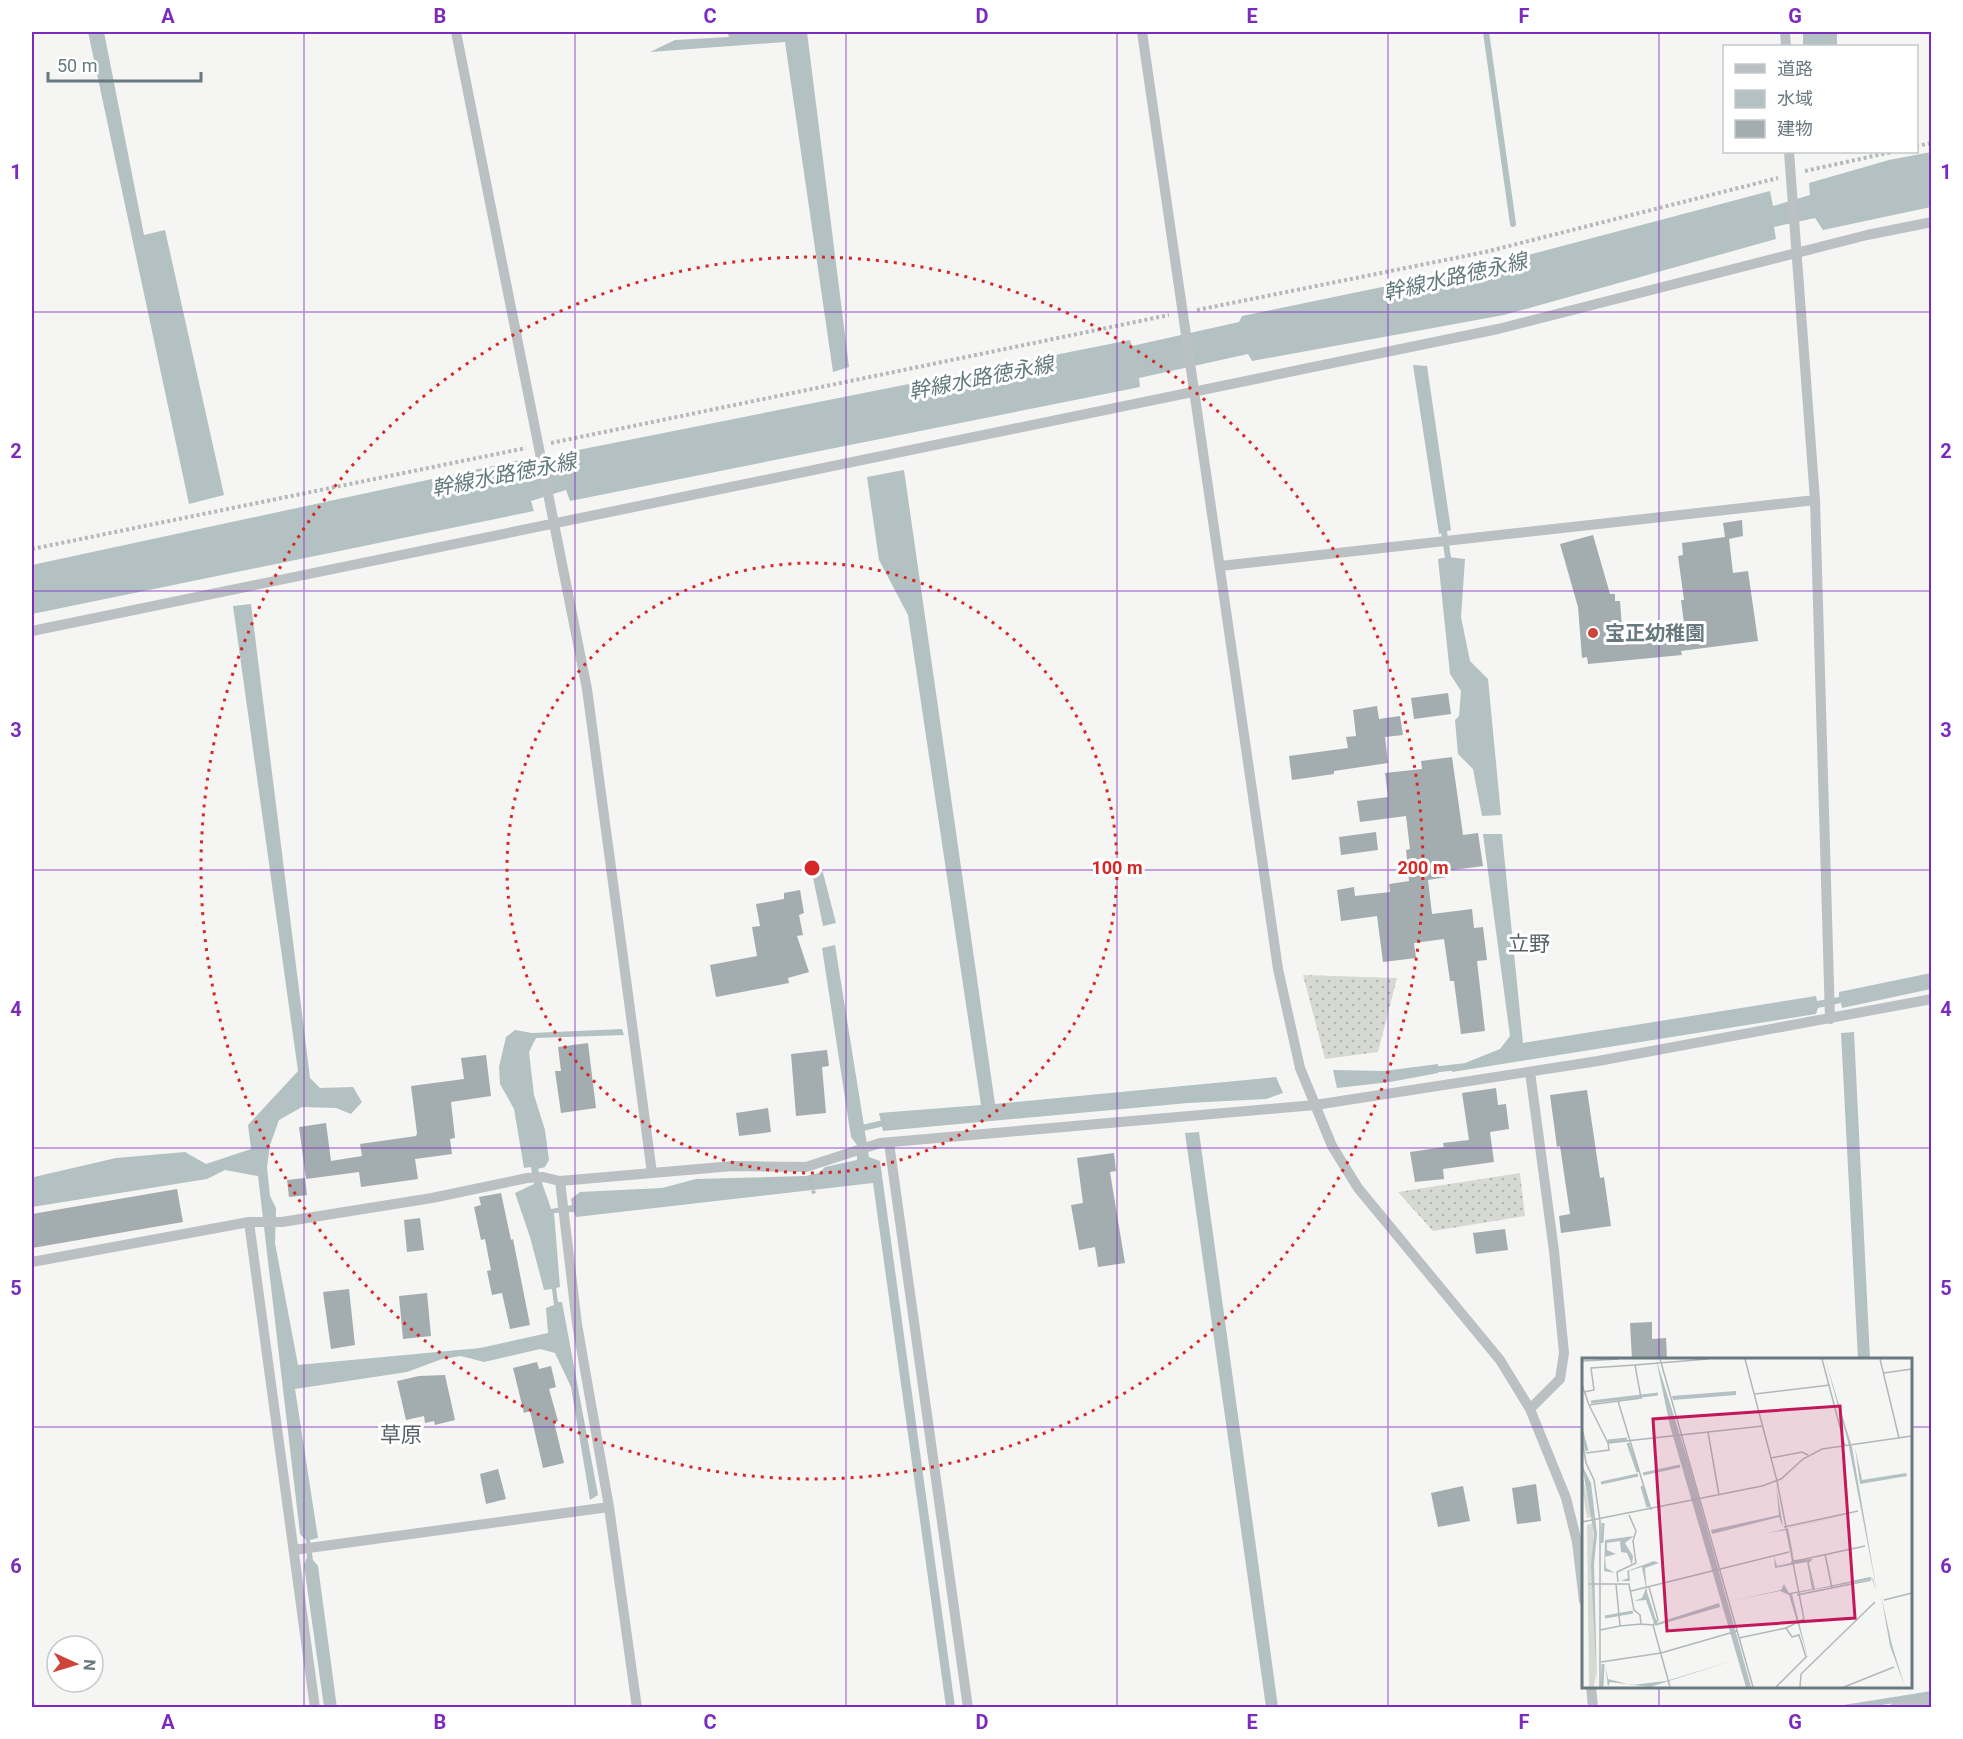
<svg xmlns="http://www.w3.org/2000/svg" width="1963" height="1739" font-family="Roboto,'Noto Sans JP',sans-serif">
  <defs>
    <pattern id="grass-dots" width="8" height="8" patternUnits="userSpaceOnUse" patternTransform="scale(1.5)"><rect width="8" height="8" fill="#d6dad2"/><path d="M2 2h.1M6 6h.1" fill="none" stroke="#b1b6b0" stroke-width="1.8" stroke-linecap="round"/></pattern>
  </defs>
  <rect width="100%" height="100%" fill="#f5f5f3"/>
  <path fill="url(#grass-dots)" d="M1303,975L1397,978L1378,1052L1325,1059Z
    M1520,1173L1525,1216L1433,1231L1398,1192Z"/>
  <path fill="#b3c1c3" d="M88,32H104L144,235L165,230L224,495L189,504Z
    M727,32H807L849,367L833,372L785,42L650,52L675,40L729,37Z
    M1803,32H1837V46H1803Z
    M1931,152V207L1823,230L1815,218L1774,227L1776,239L1504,315L1252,361L1248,354L1139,378L1140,387L570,501L566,490L531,501L534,511L32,614V565L520,460L524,473L559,465L558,454L1130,340L1132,346L1239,322L1242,316L1498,263L1770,191L1773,206L1810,195L1809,183L1889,160Z
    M1413,365L1427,366L1451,530L1439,534Z
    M904,470L995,1104L1276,1077L1283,1093L1266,1099L1188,1103L883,1131L879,1113L981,1105L908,615L879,560L867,477Z
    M1448,557L1465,559L1461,617L1470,661L1488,679L1501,815L1482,816L1473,769L1458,754L1455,720L1459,716L1461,691L1450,674L1438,559Z
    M251,604L310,1078L320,1088L353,1087L362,1102L351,1114L336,1108L302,1107L279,1120L270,1145L267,1167L270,1196L276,1208L275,1243L298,1365L480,1348L548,1333L546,1308L554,1305L552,1289L544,1290L530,1237L515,1193L534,1184L531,1167L524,1168L514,1109L500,1084L499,1067L506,1037L515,1030L532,1033L622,1029L624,1035L536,1038L529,1052L534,1095L545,1130L549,1160L545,1167L538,1169C541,1183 547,1195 551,1209L572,1205L571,1199L580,1192L662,1188L696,1179L806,1176L819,1173L825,1167L857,1160V1145L851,1137L822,948L835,945L869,1157L880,1161L955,1707H946L873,1183L576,1217L574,1212L554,1213L560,1287L556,1288L558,1302H562L598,1495L590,1500L571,1387L555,1353L540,1349L484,1362L461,1356L442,1359L407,1372L295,1389L318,1538L310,1540L313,1560L318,1566L337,1708L324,1707L304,1565L307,1557L306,1540L300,1534L258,1176L225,1170L207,1179L32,1207V1179L34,1177L116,1158L185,1152L206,1164L251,1149L248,1125L298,1071L233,606Z
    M1483,834H1502L1523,1043L1816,996L1817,1001L1839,997V992L1931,973V989L1842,1008L1841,1003L1818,1008L1816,1014L1452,1072L1451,1065L1465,1063L1500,1049L1510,1036Z
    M822,869L836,923L823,926L812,873Z
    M1854,1032L1870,1359H1858L1841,1033Z
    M1438,1064V1073L1390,1082L1337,1088L1333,1070L1384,1071Z
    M1199,1132L1278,1707H1266L1185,1133Z"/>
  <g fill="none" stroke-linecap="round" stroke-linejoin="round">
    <path stroke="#b3c1c3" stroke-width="6" d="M1486,32L1513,224
      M1444,532L1448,557
      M1430,1070L1459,1067
      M858,1129L888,1122
      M1844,1708L1932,1694"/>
  </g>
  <path fill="#a3acaf" d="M1742,520L1743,536L1729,539L1733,573L1748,571L1758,641L1681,651L1682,655L1588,664L1587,657L1582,658L1578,607L1560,544L1593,535L1610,594H1615V601H1620L1623,640L1685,631L1681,600H1684L1678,556L1683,555L1682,543L1725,537L1723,523Z
    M1448,693L1451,714L1414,719L1411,698Z
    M1377,706L1379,719L1400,716L1403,735L1385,737L1388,763L1334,771V774L1292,780L1289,756L1348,748L1346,737L1356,736L1353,710Z
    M1452,757L1463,835L1478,833L1483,866L1446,871L1447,877L1428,880L1432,914L1472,909L1474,928L1483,927L1487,960L1477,961L1485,1031L1461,1034L1454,981H1450L1444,939L1414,943L1416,958L1383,962L1377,916L1341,921L1337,890L1354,887L1355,896L1390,892L1389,884L1409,881L1406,850L1410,849L1406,816L1360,822L1357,801L1388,797L1385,773L1422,769L1421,761Z
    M1376,832L1378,850L1341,855L1339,837Z
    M800,890L804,913L799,915L803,935L797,936L809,972L788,978L789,983L716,997L710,965L757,956L752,927L760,926L756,904L784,899V893Z
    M588,1043L596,1108L561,1113L555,1071H561L558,1047Z
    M827,1050L829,1066L822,1067L826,1113L796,1116L791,1054Z
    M486,1055L491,1096L451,1102L455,1138L450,1139L452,1154L415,1159L418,1179L361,1187L359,1172L306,1179L299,1127L326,1123L331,1161L362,1156L360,1144L416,1136L417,1133L411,1086L464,1079L461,1058Z
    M1496,1088L1498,1105L1506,1104L1509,1129L1490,1132L1494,1162L1443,1169L1444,1179L1415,1182L1410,1152L1444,1147L1443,1143L1469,1140L1462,1093Z
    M1587,1090L1600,1178L1604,1177L1611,1226L1561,1233L1559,1216L1570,1214L1560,1146L1557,1147L1550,1095Z
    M768,1108L771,1132L739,1136L736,1113Z
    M1114,1153L1116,1171L1110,1172L1125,1263L1098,1267L1095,1247L1079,1250L1071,1205L1083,1203L1077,1158Z
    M305,1178L307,1195L289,1197L287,1180Z
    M177,1189L183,1222L32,1248V1214Z
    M501,1193L511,1240L513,1239L530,1325L510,1329L502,1293L492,1295L487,1271L491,1270L485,1239L481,1240L474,1207L481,1205L479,1197Z
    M420,1218L424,1250L407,1252L404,1220Z
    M1505,1229L1508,1250L1476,1254L1473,1233Z
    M349,1289L355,1345L331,1349L323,1292Z
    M427,1293L431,1336L403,1339L399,1296Z
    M1652,1322V1339L1666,1338L1667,1359H1632L1630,1323Z
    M537,1362L539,1369L551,1366L556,1387L549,1389L558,1421L554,1422L564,1463L543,1468L530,1411L524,1413L513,1368Z
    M445,1375L455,1420L435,1425L434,1421L425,1423L424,1416L406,1420L397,1381L419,1376Z
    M498,1469L506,1499L486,1504L480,1474Z
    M1536,1484L1541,1521L1517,1524L1512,1488Z
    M1463,1486L1470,1521L1438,1527L1431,1493Z"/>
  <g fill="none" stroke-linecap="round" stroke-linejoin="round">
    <path stroke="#b5b9ba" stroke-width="4" stroke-dasharray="3 3" stroke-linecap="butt" d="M1916,146L1932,143
      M1805,171L1892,152
      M1197,310L1485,252L1778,178
      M551,443L1169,315
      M32,549L526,448
      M810,1179L814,1194
      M32,1703L35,1708"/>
    <path stroke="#bbc0c2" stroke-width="10" d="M456,32L587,689L652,1173
      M1142,32L1278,969L1300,1068L1332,1146L1358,1188L1500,1360L1530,1409L1566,1498L1577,1542L1584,1601
      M1785,32L1786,46
      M1789,152L1815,500L1830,1019
      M1220,566L1815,500
      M32,631L1498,329L1867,235L1932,222
      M1530,1072L1554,1251L1564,1353L1560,1379L1530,1409
      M889,1143L968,1708
      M560,1181L577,1324L609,1507L637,1708
      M249,1222L315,1708
      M32,1262L249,1222H282L432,1198L527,1178L543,1177L560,1181L733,1166L806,1167L880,1143L1315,1105L1598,1061L1932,999
      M294,1550L609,1507
      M1591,1686L1593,1708
      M1894,1708L1932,1701"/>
  </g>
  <path fill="none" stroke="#7b2cbf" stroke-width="1.5" stroke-opacity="0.55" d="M304,32V1708M575,32V1708M846,32V1708M1117,32V1708M1388,32V1708M1659,32V1360M32,312H1932M32,591H1932M32,870H1932M32,1148H1932M32,1427H1584M1910,1427H1932M1659,1686V1708"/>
  <g fill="none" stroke="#d62828" stroke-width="3" stroke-dasharray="3 6">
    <circle cx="812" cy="868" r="305"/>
    <circle cx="812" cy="868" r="611"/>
  </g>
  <circle fill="#ce443a" stroke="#fff" stroke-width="2" cx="1593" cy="633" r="6"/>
  <g text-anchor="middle" stroke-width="6" stroke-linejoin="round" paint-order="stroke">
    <g font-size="20" font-weight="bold" fill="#687980" stroke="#fff" text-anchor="start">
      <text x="1605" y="640">宝正幼稚園</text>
    </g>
    <g font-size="21" font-style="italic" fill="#637a7d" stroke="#fff">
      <text transform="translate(1455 277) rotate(-13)" y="7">幹線水路徳永線</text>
      <text transform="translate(981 378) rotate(-11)" y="7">幹線水路徳永線</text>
      <text transform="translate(504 475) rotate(-11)" y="7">幹線水路徳永線</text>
    </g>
    <g font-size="21" fill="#556166" stroke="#fff">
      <text x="1529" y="951">立野</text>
      <text x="401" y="1442">草原</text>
    </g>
  </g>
  <g transform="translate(1582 1358)">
    <rect width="330" height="330" fill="#f5f5f3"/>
    <path d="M0,117L10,159L5,160L0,130ZM11,165L14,315L12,329H7L5,167Z" fill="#d6dad2"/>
    <path d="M74,1L108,109L169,329H164L88,68ZM243,1L270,89L295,234L266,84ZM154,33V37L91,42L90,38ZM273,89L280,122L324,115L325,118L278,126ZM0,107L9,125L15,176L12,206L15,329L9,207L12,176ZM194,126L201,169L197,159L130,176L129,172L197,157ZM274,155L206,170L212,202L231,201L227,205L233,231L288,219L291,221L294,233L290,221L210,236L226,300L207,237L198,233L149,243L199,232L202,226L207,235L230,231L225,204L193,210L192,198L195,208L212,204L204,172L181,176ZM52,178L43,185L51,198L50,207L45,195L39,194L38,183L25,185V192L34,196L23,199L24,210L33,215L22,213L23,182ZM72,203L77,205L63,210L65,234L75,265L137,245L138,249L73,268L64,242L52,243L60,240L64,230L60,209L47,213L48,223H39L46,220L45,213ZM299,237L310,287L323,329L308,288ZM153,302L68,329L28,324L26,329L23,306L26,321L49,327L84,323Z" fill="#b3c1c3"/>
    <path fill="none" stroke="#b3c1c3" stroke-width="3" d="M9,44L76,36M0,74L5,93M26,83L45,81M46,85L56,114M61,116L98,108M19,125L56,117M60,128L66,149M20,185L21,165M23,259L51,254M20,329L21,306"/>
    <path fill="none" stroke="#b0b8bb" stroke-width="1.5" d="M78,1L171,329M240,1L263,88M298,1L317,80M0,3L37,1M302,15L330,11M0,27L7,47L59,40L53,7L126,1M2,34L12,32L9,10L53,7M173,36L248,27M36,43L69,152M7,47L26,85M126,74L137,137M0,81L4,105L12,122L18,163V329M4,95L27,92L26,85L181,68M189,100L220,94L226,97M0,164L180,128L199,121L221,101L240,91L330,78M202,169L276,153M243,196L250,230M209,204L283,188M36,224L35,214L54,205L51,183L54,173L47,157M7,226H47L52,252L58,257L59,266L71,267M34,226L38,268L59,266M67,229L76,262L71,267M49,233L207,194M215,237L289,222M302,242L330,235M71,267L88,329M204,270L210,279L217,277L224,299M18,272L38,268M157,280L204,270L222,261L195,123L163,1M19,304L79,295L155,273M194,329L225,298M218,329L219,316L293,244M262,329L312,309"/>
    <path fill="#c2185b" fill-opacity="0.15" stroke="#c2185b" stroke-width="3" d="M258,48L273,260L85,273L71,61Z"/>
    <rect width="330" height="330" fill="none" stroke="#687980" stroke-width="3"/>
  </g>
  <circle cx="812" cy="868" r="9" fill="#d62828" stroke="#fff" stroke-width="3"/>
  <g font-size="18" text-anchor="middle" font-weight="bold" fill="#d62828" stroke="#fff" stroke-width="6" stroke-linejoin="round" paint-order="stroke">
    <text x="1117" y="874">100 m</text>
    <text x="1423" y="874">200 m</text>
  </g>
  <rect width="1963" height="1739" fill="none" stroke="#ffffff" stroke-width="66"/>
  <rect x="1723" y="45" width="195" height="108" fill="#ffffff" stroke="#c3c9cc" stroke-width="1.5"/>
  <rect x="1735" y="64" width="30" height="9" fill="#bbc0c2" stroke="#c3c9cc" stroke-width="1.5"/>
  <text x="1777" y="75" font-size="18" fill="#687980">道路</text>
  <rect x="1735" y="90" width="30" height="18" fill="#b3c1c3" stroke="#c3c9cc" stroke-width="1.5"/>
  <text x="1777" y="105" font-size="18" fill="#687980">水域</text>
  <rect x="1735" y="120" width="30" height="18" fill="#a3acaf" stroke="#c3c9cc" stroke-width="1.5"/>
  <text x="1777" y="135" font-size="18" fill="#687980">建物</text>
  <g transform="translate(75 1664) rotate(94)"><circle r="28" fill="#ffffff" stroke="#c3c9cc" stroke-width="1.5"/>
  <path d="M0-4.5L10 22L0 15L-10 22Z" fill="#ce443a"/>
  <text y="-9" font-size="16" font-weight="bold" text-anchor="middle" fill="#687980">N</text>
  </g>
  <path d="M48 72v9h153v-9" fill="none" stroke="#687980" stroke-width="3"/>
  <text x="57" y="72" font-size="18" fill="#687980" stroke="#ffffff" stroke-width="4.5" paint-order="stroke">50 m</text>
  <rect x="33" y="33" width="1897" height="1673" fill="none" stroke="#7b2cbf" stroke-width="2"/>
  <g font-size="20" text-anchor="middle" font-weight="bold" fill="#7b2cbf">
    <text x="168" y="23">A</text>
    <text x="440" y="23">B</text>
    <text x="710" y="23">C</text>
    <text x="982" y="23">D</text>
    <text x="1252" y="23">E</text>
    <text x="1524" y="23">F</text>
    <text x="1795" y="23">G</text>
    <text x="16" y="179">1</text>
    <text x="1946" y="179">1</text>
    <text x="16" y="458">2</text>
    <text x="1946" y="458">2</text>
    <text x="16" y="737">3</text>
    <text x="1946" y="737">3</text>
    <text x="16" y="1016">4</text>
    <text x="1946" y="1016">4</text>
    <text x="16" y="1295">5</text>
    <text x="1946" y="1295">5</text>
    <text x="16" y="1573">6</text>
    <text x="1946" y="1573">6</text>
    <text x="168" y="1729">A</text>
    <text x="440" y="1729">B</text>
    <text x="710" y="1729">C</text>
    <text x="982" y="1729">D</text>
    <text x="1252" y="1729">E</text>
    <text x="1524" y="1729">F</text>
    <text x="1795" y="1729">G</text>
  </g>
</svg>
